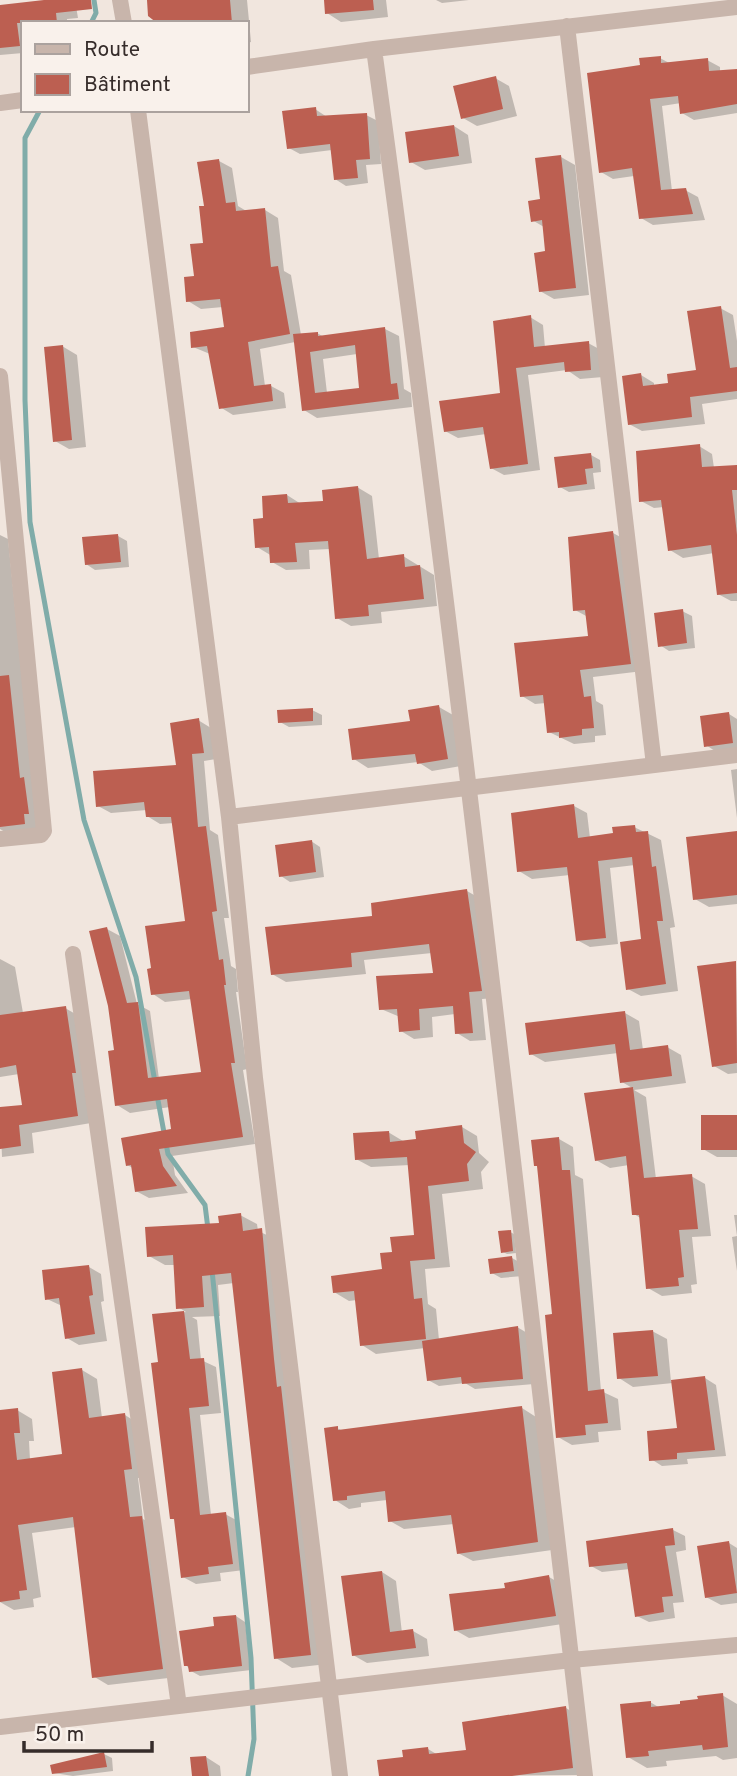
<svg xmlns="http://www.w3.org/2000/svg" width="737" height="1776" font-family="Overpass,sans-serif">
  <rect width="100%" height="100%" fill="#f1e6de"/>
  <path fill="#0003" fill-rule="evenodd" d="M66,0L76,6L78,18L67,19V23H23V53L0,55V8Z
    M149,0H247L251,42L247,43V23H160Z
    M326,0H386L388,17L341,22L327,13Z
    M436,0H469L442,3Z
    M660,58L671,64L707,60L720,67V72L737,70V113L694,120L682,113L681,103L662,106L672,191L685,190L698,197L705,220L653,225L641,218L634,176L613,179L601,172L642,67Z
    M495,78L509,86L517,116L477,126L463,118Z
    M315,109L327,117L366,115L378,121L381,164L366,165L368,183L346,186L335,179L332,150L300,154L289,148Z
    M454,126L468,135L472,163L425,170L411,162Z
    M561,157L575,165L589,295L554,299L540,291L547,253L544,227L532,220Z
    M219,161L232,168L238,206L248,212L265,210L278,218L284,271L291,275L301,335L317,333L324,337L385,329L399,336L404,389L411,393L412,407L317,418L304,410L295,342L260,349L265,386H271L284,393L286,408L233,415L220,407L210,354L193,347L226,328L223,307L201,309L188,301L205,244L206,207ZM357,354L361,389L327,393L323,359Z
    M720,308L733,315L737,341V399L702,404L705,424L642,431L629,424L641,375L654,383V387L670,385L698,372Z
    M530,317L543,325L545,348L588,343L601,350L603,377L580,379L567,370L528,375L540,470L504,475L491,468L486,434L458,438L445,431L502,395Z
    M62,346L77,355L86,447L69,449L55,441Z
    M699,446L712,454L714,468L737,467V601H731L718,594L714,553L683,558L670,550L664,507L654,508L641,501Z
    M591,455L600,460L601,472L593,473L595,489L569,492L560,487Z
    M357,487L372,496L379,559L403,556L434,575L437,606L381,612L382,623L351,626L337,618L330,549L309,550L310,569L286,570L272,562V556L257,547L265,520L287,495L301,504L325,503Z
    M613,533L626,540L643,671L593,677L596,701L603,705L606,735L595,736V742L574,744L549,732L546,703L535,704L522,696L590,637L588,617L575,610Z
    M0,535L8,539L38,831L10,835L0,829Z
    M118,536L127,541L129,567L95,570L86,564Z
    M682,611L692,616L695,648L669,651L660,645Z
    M439,707L453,715L461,766L432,771L418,762L368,768L354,759Z
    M312,710L322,715V725L289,727L280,722Z
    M729,714L737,719V748L715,751L706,745Z
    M198,720L211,728L216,759L204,761L210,830L218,835L229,918H224L231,966L236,969L238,992H236L247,1069L243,1070L255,1144L172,1156L175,1175L188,1193L149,1198L136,1191L133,1168L127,1165L173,1130L170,1107L130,1113L117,1105L116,1051L110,1005L107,929L120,936L137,1004L150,1011L159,1079L203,1074L192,999L165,1002L153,994L187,922L174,823L160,824L147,816V810L111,813L98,806L178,767Z
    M737,769V818L731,770Z
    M574,806L587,813L590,838L615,835L634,827L661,840L675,927L670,928L678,991L641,996L628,989L643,940L635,865L610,868L618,944L590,947L577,940L570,875L532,879L519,871Z
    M737,833V904L709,907L695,899Z
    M311,841L320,847L324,877L290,882L281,876Z
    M467,891L481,899L495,998L482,999L486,1040L470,1041L457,1033L455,1014L432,1017L433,1037L414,1039L401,1031L400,1017L381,1009L435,974L432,953L364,960L366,974L286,982L272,974L374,918Z
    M0,959L15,967L23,1013L65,1008L79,1016L91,1123L32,1133L34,1153L2,1157L0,1109L24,1107L19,1074L0,1077Z
    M736,963L737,1073L728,1074L714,1066Z
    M625,1013L639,1021L643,1050L667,1047L681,1055L686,1083L634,1090L646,1097L656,1179L691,1176L705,1184L711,1236L692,1237L697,1284L691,1285L692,1293L662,1296L648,1288L642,1219L634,1214L629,1165L610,1168L596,1160L586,1095L634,1089L622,1082L618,1053L545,1062L531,1054Z
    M737,1117V1157H717L703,1149Z
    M462,1127L477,1136L479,1153L489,1162L481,1172L483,1189L442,1194L450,1267L425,1269L428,1304L436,1309L439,1340L517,1327L529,1334L534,1384L475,1389L465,1383L439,1386L428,1380L425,1348L376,1354L362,1345L357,1300L349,1301L334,1292L383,1271L394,1254L416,1237L410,1165L371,1167L356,1159L388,1132L403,1141H417Z
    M559,1139L573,1147L575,1175L583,1179L601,1391L618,1399L621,1430L598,1432L599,1442L572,1445L558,1437L554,1316Z
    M240,1215L257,1224L258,1231L278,1240L327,1664L292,1668L276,1658L234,1283L218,1285L220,1316L192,1317L197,1320L201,1360L216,1367L221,1413L200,1415L211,1515L225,1514L238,1521L244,1570L220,1573L221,1581L196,1584L183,1577L176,1520L171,1518L153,1365L160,1364L154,1316L186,1312L178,1307L175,1265H165L149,1256Z
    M734,1215H737V1271L732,1237L737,1236Z
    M510,1232L514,1234L516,1253L507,1254L503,1252Z
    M512,1258L521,1263L523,1276L501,1278L492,1273Z
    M89,1267L101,1274L104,1301L101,1302L107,1341L79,1345L67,1338L62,1306L47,1299Z
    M652,1331L667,1339L671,1382L705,1378L716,1385L726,1456L687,1459L688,1464L662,1466L651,1459L679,1430L673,1383L633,1387L619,1378Z
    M82,1370L97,1379L102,1418L125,1415L139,1424L147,1477L138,1478L143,1519L156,1526L177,1677L108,1685L93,1676L76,1527L32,1533L41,1597L33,1599L34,1607L14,1610L0,1602V1412L17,1410L32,1419L34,1441H29L30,1460L64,1456Z
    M522,1408L536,1417L552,1550L473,1561L458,1553L454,1524L404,1529L390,1521L387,1500L361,1503V1507L349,1509L335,1500L337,1428L343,1431Z
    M673,1530L685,1536L686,1550L676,1552L684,1602L673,1603L675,1618L649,1622L637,1616L630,1569L602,1572L591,1566Z
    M729,1543L737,1548V1603L721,1605L706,1597Z
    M382,1572L396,1581L402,1633L413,1631L427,1639L429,1656L367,1663L353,1655Z
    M549,1577L563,1585L569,1623L469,1638L455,1630L507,1589Z
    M236,1616L245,1622L251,1670L200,1676L191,1671L186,1665Z
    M722,1695L737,1704V1758L723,1760L716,1756L666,1761L667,1766L647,1768L628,1757L650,1702L660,1708L682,1706Z
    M566,1708L579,1716L586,1775L380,1776L405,1759L428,1749L438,1755L467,1751Z
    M104,1754L112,1758L113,1771L73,1776L54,1773Z
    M206,1757L220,1766L221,1776H194Z"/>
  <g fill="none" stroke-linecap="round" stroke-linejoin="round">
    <path stroke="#80aca9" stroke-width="5" d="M91,23L96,13L94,0
      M40,110L25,138V400L30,522L84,820L136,977L155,1082
      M157,1095L168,1154L205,1205L208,1229
      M212,1270L251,1658L254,1739L248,1776"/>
  </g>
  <path fill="#bc5f51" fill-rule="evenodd" d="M44,0H91L92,9L56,13L57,23H17L20,46L0,48V5Z
    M147,0H230L232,23H157L148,16Z
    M324,0H373L374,10L325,14Z
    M661,56V63L708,58L709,71L737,69V104L680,114L678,96L650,99L661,190L686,188L693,214L639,219L632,168L599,173L587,73L640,65L639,58Z
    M496,76L503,109L461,119L453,86Z
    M316,107L317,116L367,113L370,159L356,160L358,178L334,180L330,144L287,149L282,111Z
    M454,125L459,156L409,163L405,132Z
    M561,155L576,288L539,292L534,253L545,251L542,220L531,222L528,201L540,199L535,158Z
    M219,159L226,203L235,202L236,211L265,208L271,267L278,266L290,334L248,342L254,386L271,384L273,401L219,409L207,346L191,348L190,332L224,327L220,299L186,302L184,277L194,276L190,244L203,243L199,206H204L197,162Z
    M721,306L730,368L737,367V391L690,397L692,417L628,425L622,376L641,373L643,386L668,383L667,374L696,370L687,311Z
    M531,315L534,347L589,341L591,370L565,372L564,362L516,368L528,464L490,469L483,427L444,432L439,401L500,393L493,321Z
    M385,327L391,384L397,383L399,399L302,411L293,334L318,332V336ZM355,345L359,388L315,393L310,352Z
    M63,345L72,440L53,442L44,347Z
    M700,444L702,467L737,465V490H732L737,535V593L717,595L711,545L668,551L661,500L639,502L636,451Z
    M591,453L593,468L585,469L587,484L558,488L554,457Z
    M358,486L367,559L404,554L405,567L420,565L424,599L368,605L369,616L335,619L328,541L295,543L297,562L270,563L269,547L255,548L253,519L263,518L262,496L287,494L288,503L323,501L322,490Z
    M613,531L631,664L580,670L584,697L591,696L594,728L582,729V735L559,738V732L547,733L543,695L520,697L514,643L588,636L585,610L573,611L568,537Z
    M118,534L121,562L85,565L82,537Z
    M683,609L687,643L658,647L654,613Z
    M9,675L20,778L24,777L29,814H24L25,824L0,827V676Z
    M439,705L448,759L417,764L415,754L352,760L348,729L410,721L408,710Z
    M313,708V721L278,723L277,710Z
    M729,712L733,743L704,747L700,716Z
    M199,718L204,753L192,754L198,827L206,826L217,911L212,912L219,960L223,959L226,985H224L235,1063H231L243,1137L159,1149L163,1166L177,1186L135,1192L131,1165L126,1166L121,1138L171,1129L167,1099L115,1106L108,1051L114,1050L108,1006L89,931L107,927L127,1003L138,1002L148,1078L201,1072L189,991L151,995L147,969L151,968L145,926L185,921L171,817H146L144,802L96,807L93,771L176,765L170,723Z
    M574,804L578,838L613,833L612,827L635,825L636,832L648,831L652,867L656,866L663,921H657L666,984L626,990L620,942L641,939L632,857L598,861L606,938L576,941L567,867L517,872L511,813Z
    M737,831V895L693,900L686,837Z
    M312,840L316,872L279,877L275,845Z
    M467,889L482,991L469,992L473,1033L455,1034L453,1006L419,1009L420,1030L399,1032L397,1009L379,1010L376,976L433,973L429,944L351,953L352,967L271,975L265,927L372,916L371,903Z
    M736,961L737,1063L712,1067L697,966Z
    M66,1006L76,1073H72L78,1116L19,1125L21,1146L0,1149V1107L22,1105L16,1065L0,1068V1015Z
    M625,1011L630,1050L668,1045L672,1076L620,1083L615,1044L529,1055L525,1023Z
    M633,1087L644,1178L692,1174L698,1229L679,1230L684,1277L678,1278L679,1286L646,1289L639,1215H632L626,1156L595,1161L584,1093Z
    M701,1115H737V1150H701Z
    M462,1125L464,1143L476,1152L467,1164L469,1181L428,1186L435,1259L410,1261L414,1299L422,1298L426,1339L360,1346L354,1291L333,1293L331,1276L382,1269L380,1253L392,1252L390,1237L414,1235L407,1157L355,1160L353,1133L389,1131L390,1142L416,1139L415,1131Z
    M559,1137L562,1170H570L588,1391L604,1389L608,1423L585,1425L586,1435L556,1438L545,1315L552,1314L537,1166H534L531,1140Z
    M241,1213L243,1231L262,1228L274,1359L277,1387L281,1386L311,1655L274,1659L231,1273L202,1276L204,1307L176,1309L173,1255L147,1257L145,1227L219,1223L218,1216Z
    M511,1230L513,1251L501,1253L498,1231Z
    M512,1256L514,1271L490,1274L488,1259Z
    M89,1265L93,1295L89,1296L95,1334L65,1339L59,1298L45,1300L42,1270Z
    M184,1311L190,1359L204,1358L209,1406L189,1408L200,1515L226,1512L233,1564L208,1567L209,1574L181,1578L174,1519H170L151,1363L158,1362L152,1314Z
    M518,1326L523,1379L462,1384L461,1377L427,1381L422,1341Z
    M653,1330L658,1376L617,1379L613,1333Z
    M82,1368L89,1418L125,1413L132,1469L124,1470L130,1517L142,1516L163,1669L92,1678L73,1517L18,1525L27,1590L19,1591L20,1599L0,1602V1410L18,1408L20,1433H14L17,1460L62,1454L52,1372Z
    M705,1376L715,1450L677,1453V1459L649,1461L647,1431L677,1428L671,1380Z
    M522,1406L538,1542L457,1554L451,1515L388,1522L385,1491L347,1496V1500L333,1501L324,1428L338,1426V1430Z
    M673,1528L675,1545L665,1546L673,1596L662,1597L664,1612L635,1617L627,1563L589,1567L586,1541Z
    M729,1541L737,1593L705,1598L697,1546Z
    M382,1571L390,1632L413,1629L416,1648L352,1656L341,1576Z
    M549,1575L556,1616L454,1631L449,1594L505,1588L504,1583Z
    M236,1615L242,1666L189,1672L188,1666H184L179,1631L214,1626L213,1617Z
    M723,1693L728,1747L703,1750L702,1745L648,1751L649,1756L626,1758L620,1704L651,1701V1707L680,1704V1701L698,1699L697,1696Z
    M566,1706L573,1768L512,1776H379L377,1760L403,1757L402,1750L428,1747L429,1754L466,1750L462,1722Z
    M104,1752L107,1767L52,1774L50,1765Z
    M206,1756L209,1776H192L190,1757Z"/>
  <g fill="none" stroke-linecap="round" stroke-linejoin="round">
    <path stroke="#c8b5ab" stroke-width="16" d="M120,0L124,23
      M567,26L654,765
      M374,49C453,623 517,1200 585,1776
      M247,67L374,49L737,7
      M0,103L23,100
      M138,110L229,817
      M0,376L44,831L41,835L0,839
      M73,954L179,1706
      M0,1727L571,1660L737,1645
      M340,1776L255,1078L229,817L737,755"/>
  </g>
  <rect x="21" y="21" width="228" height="91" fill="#f9f1eb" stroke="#aba29e" stroke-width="2"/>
  <rect x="35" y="44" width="35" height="10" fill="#c8b5ab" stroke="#aba29e" stroke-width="2"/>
  <text x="84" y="56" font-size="21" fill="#362c2a">Route</text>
  <rect x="35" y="74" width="35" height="21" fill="#bc5f51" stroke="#aba29e" stroke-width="2"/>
  <text x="84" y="91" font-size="21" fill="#362c2a">Bâtiment</text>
  <path d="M24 1741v10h128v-10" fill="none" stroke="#362c2a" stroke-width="3.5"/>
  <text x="35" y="1741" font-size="21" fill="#362c2a" stroke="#f9f1eb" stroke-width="5" paint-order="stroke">50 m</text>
</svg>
